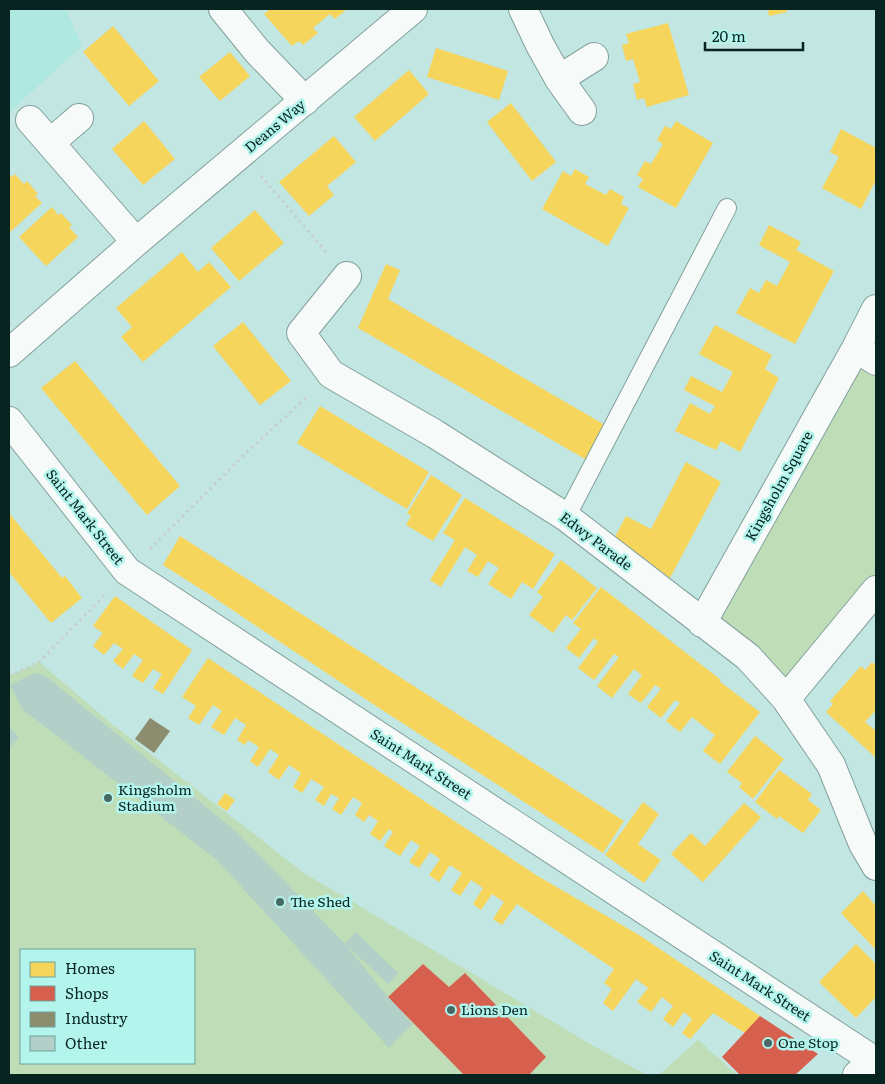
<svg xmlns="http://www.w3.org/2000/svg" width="885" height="1084" font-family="Literata,serif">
  <rect width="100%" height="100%" fill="#c2e6e1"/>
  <path fill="#aee8e0" d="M9,9H66L82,46L9,112Z"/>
  <path fill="#bfddb7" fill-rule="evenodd" d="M876,309V590L786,699L702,623Z
    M39,662L112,724L304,873L597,1048L647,1075H9V676ZM21,950H194V1063H21Z
    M698,1040L737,1075H659Z"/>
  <path fill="#f6d55c" d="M270,9H347L335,19L330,14L313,28L318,33L303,45L299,41L292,46L264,14Z
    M768,9H786L787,12L769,16Z
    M668,23L689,95L647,107L644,98L637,100L633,84L640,82L633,59L626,61L622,45L629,43L626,34Z
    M113,26L159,81L129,106L83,52Z
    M436,48L508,71L499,100L427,77Z
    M230,52L250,76L220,101L199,77Z
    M409,70L429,94L375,141L354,117Z
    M511,103L556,162L532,181L487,122Z
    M144,121L175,159L143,185L112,149Z
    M676,121L713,143L676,208L638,187L643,179L637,175L645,161L651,164L663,144L657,140L665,126L671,129Z
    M841,129L876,148V180L861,209L822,188L839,157L830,152Z
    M334,136L356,162L327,186L334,195L309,216L279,182Z
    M575,169L589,177L585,184L606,195L610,189L624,197L621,204L629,208L608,246L542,209L563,171L571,176Z
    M9,174L12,177L15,174L24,184L27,181L38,194L35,196L42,203L9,233Z
    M52,207L58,215L61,213L72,225L69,227L78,237L46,266L19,237Z
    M255,210L284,243L239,281L211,248Z
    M769,225L801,242L796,250L834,271L795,344L736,313L750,288L759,293L766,280L777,286L790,262L759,245Z
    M182,252L198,272L209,262L231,287L143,362L121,337L132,327L116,308Z
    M386,264L400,270L388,299L605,425L585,459L358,328Z
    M243,322L291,381L260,405L213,346Z
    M715,325L772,355L765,369L779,378L740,452L721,441L716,450L675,431L690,403L710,414L715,406L684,390L691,376L722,392L733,372L699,354Z
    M75,361L180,486L147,515L41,388Z
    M320,406L429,472L407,509L297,443Z
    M686,462L721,482L670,578L615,537L626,516L651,529Z
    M431,475L462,495L433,541L406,525L411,516L407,513Z
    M465,498L555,554L533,589L522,582L511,599L488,584L499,568L488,561L478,577L467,571L477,555L465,547L441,587L430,580L455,540L443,533Z
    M9,513L62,578L65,576L82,598L51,623L9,572Z
    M180,536L624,821L603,853L376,706L207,593L163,565Z
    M561,560L597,588L572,620L566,615L553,633L529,615L543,597L537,592Z
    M601,587L721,680L719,681L760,712L720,764L703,751L715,735L692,717L680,732L666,721L680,703L675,700L661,718L647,707L661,689L655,685L641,703L628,694L642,675L634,669L612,698L597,686L619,657L614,654L594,680L578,668L598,642L594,638L579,658L566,648L581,629L573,623Z
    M115,596L192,650L163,694L153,688L162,674L153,669L143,683L132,676L143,660L134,654L123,669L113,661L123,649L114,643L104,655L93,646L103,633L93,626Z
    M208,658L536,875L639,935L760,1016L745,1033L713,1013L690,1039L682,1033L692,1019L684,1012L673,1027L663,1019L673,1006L662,997L651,1012L637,1002L648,988L636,979L613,1011L603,1003L612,989L604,983L614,969L517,904L502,925L493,919L504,902L492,894L481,910L473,904L483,888L471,880L460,896L451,890L462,873L450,865L439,882L429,875L440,859L430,852L419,868L409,862L420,846L411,840L400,856L384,846L393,832L389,829L380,841L370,834L378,821L369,815L364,822L355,815L362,803L353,797L341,815L332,809L339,798L331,794L324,806L315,800L324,787L311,779L302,793L293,787L301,773L289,765L279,780L268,772L279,755L270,749L258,767L250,761L259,747L248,740L245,745L237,740L246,725L235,718L224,735L211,727L222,711L213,705L199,725L188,718L196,706L182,697Z
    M872,662L876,666V710L865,722L876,731V758L826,712L833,704L830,701L861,666L865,670Z
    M755,736L784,759L753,799L739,787L742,783L727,772Z
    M779,770L812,794L808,800L821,810L803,833L779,816L777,819L755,802Z
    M225,793L235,800L227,811L217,804Z
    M643,802L659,814L638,844L661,860L644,883L605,855Z
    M744,803L761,817L703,882L671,854L691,833L705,846Z
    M863,891L876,906V950L841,913Z
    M856,944L876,964V997L856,1018L819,982Z"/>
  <path fill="#d6604d" d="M423,964L449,987L465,973L546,1057L529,1075H464L388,997Z
    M760,1016L818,1054L795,1075H740L722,1057Z"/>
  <path fill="#8c8c6e" d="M150,718L170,731L154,753L135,739Z"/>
  <path fill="#b2d0c7" d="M35,673L42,674L48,678L238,833L345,944L388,997L413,1024L389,1048L217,860L22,709L10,685Z
    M9,726L19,738L9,748Z
    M356,932L398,973L388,984L345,944Z"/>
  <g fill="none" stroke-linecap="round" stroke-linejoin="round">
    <g stroke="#83a09c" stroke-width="20">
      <path id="lane" d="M566,517L727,208"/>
    </g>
    <g stroke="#83a09c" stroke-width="30">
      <path id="street" d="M223,9L257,51L305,101
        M523,9L540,45L559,79L582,111
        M559,79L594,57
        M30,120L136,242
        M50,143L79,118
        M347,276L301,333L331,374L435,434L566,517L748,657L786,699L831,765L863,844L876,866
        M856,348L876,361
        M9,353L136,242L413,9
        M9,421L127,571L875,1061
        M702,623L856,348L876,309
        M786,699L876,590"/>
    </g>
    <g stroke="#83a09c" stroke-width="30">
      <path id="primary" d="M857,1075L876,1060"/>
    </g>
    <path stroke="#c5d0ce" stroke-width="3" stroke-dasharray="2.5 4" stroke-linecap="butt" d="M261,176L327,253
      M150,549L246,453L309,395
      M9,676L39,662L107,593"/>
    <use href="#lane" stroke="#f6fbfa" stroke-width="18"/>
    <use href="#street" stroke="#f6fbfa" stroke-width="28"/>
    <use href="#primary" stroke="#f6fbfa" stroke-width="28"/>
  </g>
  <g fill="#496864" stroke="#b3f5ec" stroke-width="2">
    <circle cx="108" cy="798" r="5"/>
    <circle cx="280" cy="902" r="5"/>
    <circle cx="451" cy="1010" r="5"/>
    <circle cx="768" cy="1043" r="5"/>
  </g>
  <g text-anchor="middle" stroke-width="5" stroke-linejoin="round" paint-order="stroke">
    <g font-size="14" fill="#082421" stroke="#b3f5ec">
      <text transform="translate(275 126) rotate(-40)" y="5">Deans Way</text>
      <text transform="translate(779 486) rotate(-61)" y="5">Kingsholm Square</text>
      <text transform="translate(85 517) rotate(52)" y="5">Saint Mark Street</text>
      <text transform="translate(596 541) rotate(37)" y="5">Edwy Parade</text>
      <text transform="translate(421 764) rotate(33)" y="5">Saint Mark Street</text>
      <text transform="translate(760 986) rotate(33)" y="5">Saint Mark Street</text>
    </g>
    <g font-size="14" fill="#082421" stroke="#b3f5ec" text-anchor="start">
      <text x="118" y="795">Kingsholm<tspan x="118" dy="16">Stadium</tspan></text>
      <text x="290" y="907">The Shed</text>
      <text x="461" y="1015">Lions Den</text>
      <text x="778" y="1048">One Stop</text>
    </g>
  </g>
  <rect width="885" height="1084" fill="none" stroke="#082421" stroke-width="20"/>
  <rect x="20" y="949" width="175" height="115" fill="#b3f5ec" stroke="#6fa19b"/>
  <rect x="30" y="962" width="25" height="15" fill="#f6d55c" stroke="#6fa19b"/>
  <text x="65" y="974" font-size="15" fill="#082421">Homes</text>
  <rect x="30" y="986" width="25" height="15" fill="#d6604d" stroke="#6fa19b"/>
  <text x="65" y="999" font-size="15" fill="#082421">Shops</text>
  <rect x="30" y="1012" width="25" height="15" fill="#8c8c6e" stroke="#6fa19b"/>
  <text x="65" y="1024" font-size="15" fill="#082421">Industry</text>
  <rect x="30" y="1036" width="25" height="15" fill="#b2d0c7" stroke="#6fa19b"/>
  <text x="65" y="1049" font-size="15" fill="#082421">Other</text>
  <path d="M705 42v8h98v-8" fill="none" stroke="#082421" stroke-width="2.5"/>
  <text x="712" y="42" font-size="15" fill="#082421" stroke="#b3f5ec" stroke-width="4" paint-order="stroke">20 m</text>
</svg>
